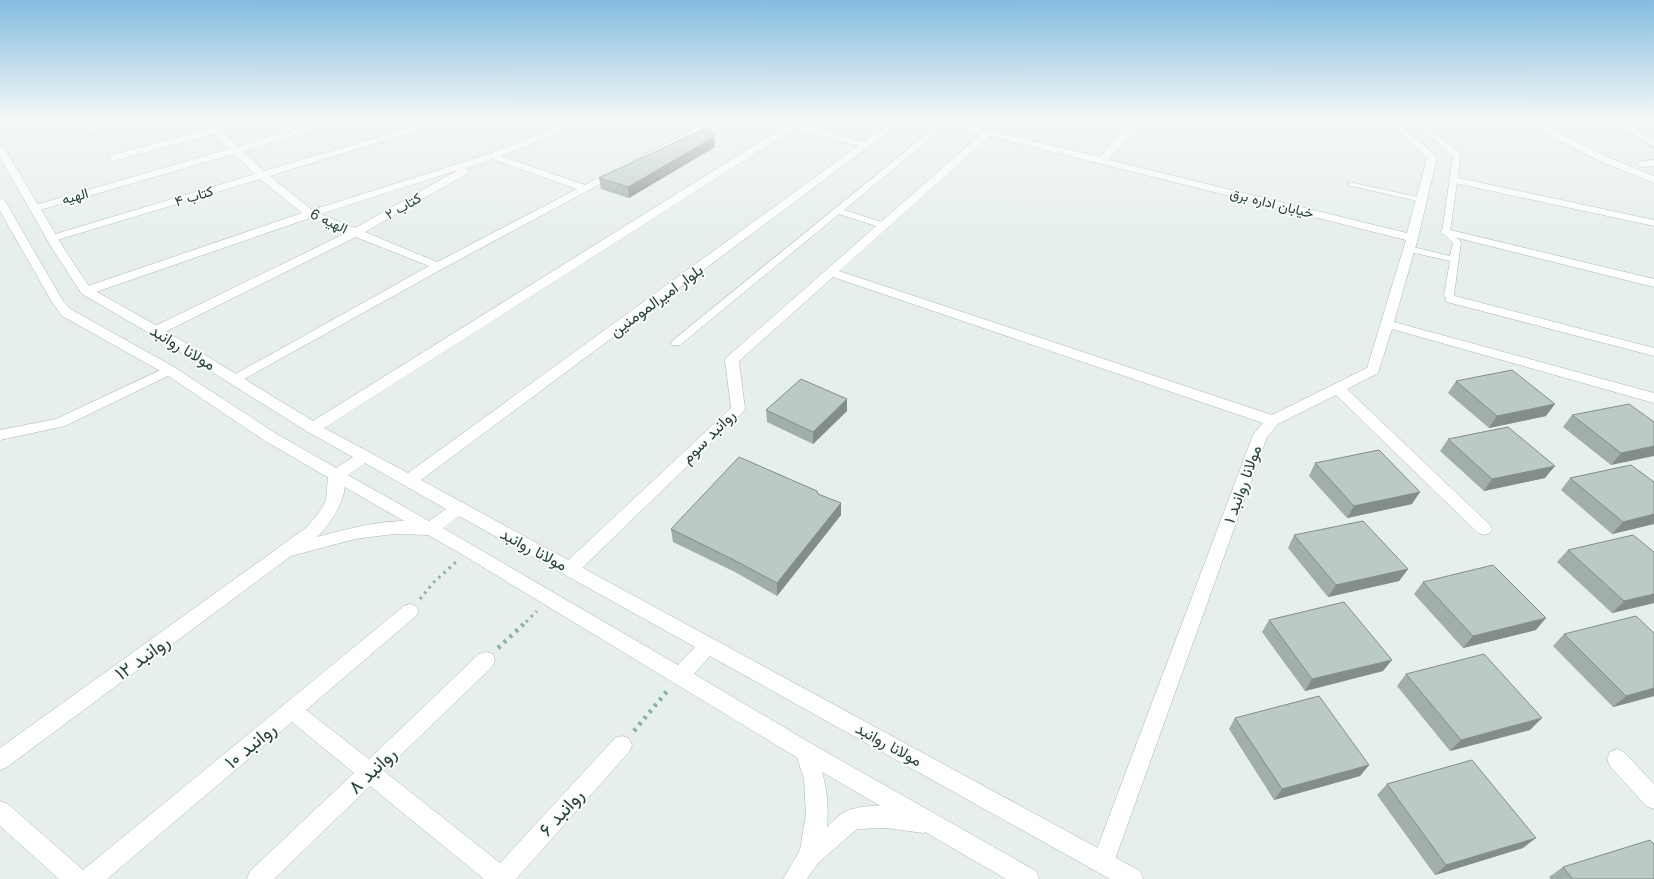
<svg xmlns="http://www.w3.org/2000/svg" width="1654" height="879" font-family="Inter,Vazirmatn,sans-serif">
  <rect width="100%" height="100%" fill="#e6efeb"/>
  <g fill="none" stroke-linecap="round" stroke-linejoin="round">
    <g stroke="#a8b8b2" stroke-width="1">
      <path id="service" d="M1412,119H1419L1461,155L1450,231L1461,242L1454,295L1456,299L1451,302L1448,301L1444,295L1450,261L1406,251L1405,249L1409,246L1450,256L1453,243L1442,232L1453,156Z
        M934,128L941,130L844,210L888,224V228H882L839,214L680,345H672L671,343L672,341Z
        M1349,182L1422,198L1426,200L1422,202L1352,186H1349Z"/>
    </g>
    <g stroke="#a8b8b2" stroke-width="1">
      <path id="minor" d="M120,119H135L133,121L86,133L81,130L83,128Z
        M200,119H209L218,127L249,119H262L261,121L222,131L238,146L334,119H348L243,151L264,171L440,119H454L270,176L312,210L486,155L579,119H592L501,156L585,185L613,170H621L622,172L442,269L237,383L232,382L230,379L232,376L429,266L356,237L161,334H151L149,331L151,328L346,233L310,218L90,294H82L80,291L82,288L302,213L260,179L57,240H49L47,238L49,236L255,174L234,154L40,210H32L31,208L32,206L229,149L214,134L113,161L108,158L109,156L209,129ZM492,159L577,189L437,262L365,232L468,173L469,171L465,168ZM458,170L355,228L320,214Z
        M713,119H724L642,163L638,164L633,161Z
        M927,119H941L1100,157L1133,119H1142L1109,160L1407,233L1427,158L1384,119H1394L1437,157L1418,238L1394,322L1654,393V403L1392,329L1378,373L1347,389L1490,525L1492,529L1490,533L1484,535L1478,533L1336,395L1278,424L1267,437L1114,862L1111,870L1103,873L1095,870L1092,862L1253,435L1263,423L833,277L739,361L745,409L743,412L576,574L570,576L564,574L561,569L564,564L731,408L725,360L727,357L981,134L928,121ZM990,136L1406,240L1367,368L1272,415L839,271Z
        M1607,119H1618L1654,140V147Z
        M1654,160V166L1641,167L1636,164L1641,161Z
        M1454,177L1654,220V226L1450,182L1449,180L1450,178Z
        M1446,229L1654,279V287L1442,234L1440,232L1442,230Z
        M1451,295L1654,348V356L1447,302L1445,299Z
        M169,366L174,367L176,370L174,373L65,426L0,440V430L56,419Z
        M336,469L342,471C353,491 331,524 317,537C350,528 402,514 436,525L438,529L436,533L430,535L394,534L355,539L291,556L7,767L0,770V748L307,527C314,518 323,510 326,499C328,490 326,479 330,471Z
        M410,604L416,606L419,611L416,616L306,710L369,759L479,654L486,652L493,654L495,660L493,666L384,771L500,863L615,738L622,736L629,738L632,745L629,752L516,879H484L370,786L274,879H247L250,871L354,773L292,722L107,879H59L0,826V801L8,804L83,870L404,606Z
        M805,741L812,744C824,772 830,797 827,827C834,820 843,811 852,809C873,803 911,806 931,814L934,822L931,830L923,833L886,828L857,829L818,863L807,879H783L800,850L806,814L804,779L795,751L798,744Z
        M1617,749L1624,752L1654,784V809L1646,806L1610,766L1607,759L1610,752Z"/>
    </g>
    <g stroke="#a8b8b2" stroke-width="1">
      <path id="tertiary" d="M762,119H777L791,122L797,119H807L800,125L864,142L895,119H906L421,480L1140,871L1143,879H1110L710,656L694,674L812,744L1036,871L1039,879H1006L798,758L463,555L265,441L164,373L62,316L52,302L0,211V198L5,201L63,301L72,310L174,367L275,433L336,468L353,457L308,432L151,334L82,294L53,250L0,157V146L5,149L65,250L90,288L161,328L313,421L785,126ZM794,129L858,146L408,473L324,428ZM365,463L446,509L429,521L348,475ZM459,516L695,647L678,665L443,528Z
        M1518,119H1530L1610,158L1654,176V183L1602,162Z"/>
    </g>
    <path stroke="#86b3a5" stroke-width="3" stroke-dasharray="2.5 4.5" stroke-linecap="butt" d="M420,599L434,582L456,562
      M526,622L537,611"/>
    <path stroke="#86b3a5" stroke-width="4.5" stroke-dasharray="3 5" stroke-linecap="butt" d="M498,648L527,621
      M634,731L668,690"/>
    <use href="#service" fill="#fff" fill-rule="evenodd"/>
    <use href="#minor" fill="#fff" fill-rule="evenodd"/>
    <use href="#tertiary" fill="#fff" fill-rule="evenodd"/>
  </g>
  <path fill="#a1aea9" d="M715,147L629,198L601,189L599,178Z
    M1456,381L1546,416L1489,428L1448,393Z
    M766,410L847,411L813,444L767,422Z
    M1572,415L1654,422L1611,465L1563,427Z
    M1448,439L1545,478L1484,491L1440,451Z
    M1315,463L1412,504L1347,518L1309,476Z
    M1570,478L1654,524L1612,534L1561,490Z
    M818,494L841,503V515L777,596L735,572L673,542L671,529Z
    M1294,535L1408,569L1399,581L1328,597L1288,548Z
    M1568,550L1654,552V603L1612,613L1557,562Z
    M1423,582L1536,630L1463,648L1414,594Z
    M1269,620L1383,671L1305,691L1262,632Z
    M1654,633V696L1613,707L1553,646L1564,634Z
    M1406,674L1530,730L1450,751L1397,686Z
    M1235,718L1369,765L1360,776L1274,800L1229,729Z
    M1387,784L1523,848L1435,875L1377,795Z
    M1563,867L1654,879H1551L1549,877Z"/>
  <path fill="#838d89" d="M714,137L715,147L629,198L628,187Z
    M847,399V411L813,444V432Z
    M1555,404L1546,416L1489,428L1497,416Z
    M1654,446V456L1611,465L1621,453Z
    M1555,466L1545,478L1484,491L1492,479Z
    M1420,492L1412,504L1347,518L1354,506Z
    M841,503V515L777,596V583Z
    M1654,514V524L1612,534L1623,522Z
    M1408,569L1399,581L1328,597L1336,585Z
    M1654,594V603L1612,613L1624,601Z
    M1546,618L1536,630L1463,648L1473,636Z
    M1392,660L1383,671L1305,691L1312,679Z
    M1654,688V696L1613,707L1626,696Z
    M1542,718L1530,730L1450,751L1461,740Z
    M1369,765L1360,776L1274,800L1282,789Z
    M1536,838L1523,848L1435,875L1446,865Z"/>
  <path fill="#bbcac4" stroke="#838d89" d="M708,127L714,137L628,187L599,178Z
    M1512,370L1555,404L1497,416L1456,381Z
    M801,379L847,399L813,432L766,410Z
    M1629,404L1654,422V446L1621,453L1572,415Z
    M1508,427L1555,466L1492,479L1448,439Z
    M1379,450L1420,492L1354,506L1315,463Z
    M739,457L817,491L818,494L841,503L777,583L734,560L671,529Z
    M1631,465L1654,482V514L1623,522L1570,478Z
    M1363,521L1408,569L1336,585L1294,535Z
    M1633,535L1654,552V594L1624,601L1568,550Z
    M1493,565L1546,618L1473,636L1423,582Z
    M1344,602L1392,660L1312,679L1269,620Z
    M1636,616L1654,633V688L1626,696L1564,634Z
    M1484,654L1542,718L1461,740L1406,674Z
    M1319,696L1369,765L1282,789L1235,718Z
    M1472,760L1536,838L1446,865L1387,784Z
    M1650,840L1654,844V879H1573L1563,867Z"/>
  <linearGradient id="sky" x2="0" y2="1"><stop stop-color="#84bce0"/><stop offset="0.49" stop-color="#f4f8f6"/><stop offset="1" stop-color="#f4f8f6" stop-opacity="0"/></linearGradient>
  <rect width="1654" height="242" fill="url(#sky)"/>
  <g text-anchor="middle" stroke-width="4" stroke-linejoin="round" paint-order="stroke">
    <g font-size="14" fill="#24423a" stroke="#f7fbf9">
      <text transform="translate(75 196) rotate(-16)" y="5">الهیه</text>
      <text transform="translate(194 196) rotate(-17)" y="5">کتاب ۴</text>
      <text transform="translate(1272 203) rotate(14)" y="5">خیابان اداره برق</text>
      <text transform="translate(403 206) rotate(-30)" y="5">کتاب ۲</text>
      <text transform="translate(329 221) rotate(25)" y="5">الهیه 6</text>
    </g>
    <g font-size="16" fill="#24423a" stroke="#f7fbf9">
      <text transform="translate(656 300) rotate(-36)" y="6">بلوار امیرالمومنین</text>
      <text transform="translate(183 347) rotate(31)" y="6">مولانا روانبد</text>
      <text transform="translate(708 436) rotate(-45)" y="6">روانبد سوم</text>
      <text transform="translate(1242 484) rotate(-70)" y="6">مولانا روانبد ۱</text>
      <text transform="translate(534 549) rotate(28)" y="6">مولانا روانبد</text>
      <text transform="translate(889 744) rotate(29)" y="6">مولانا روانبد</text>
    </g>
    <g font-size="19" fill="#24423a" stroke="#f7fbf9">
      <text transform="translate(142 657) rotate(-36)" y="7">روانبد ۱۲</text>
      <text transform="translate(250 745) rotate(-40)" y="7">روانبد ۱۰</text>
      <text transform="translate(372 770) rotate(-44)" y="7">روانبد ۸</text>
      <text transform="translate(561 812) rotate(-48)" y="7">روانبد ۶</text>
    </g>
  </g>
</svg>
